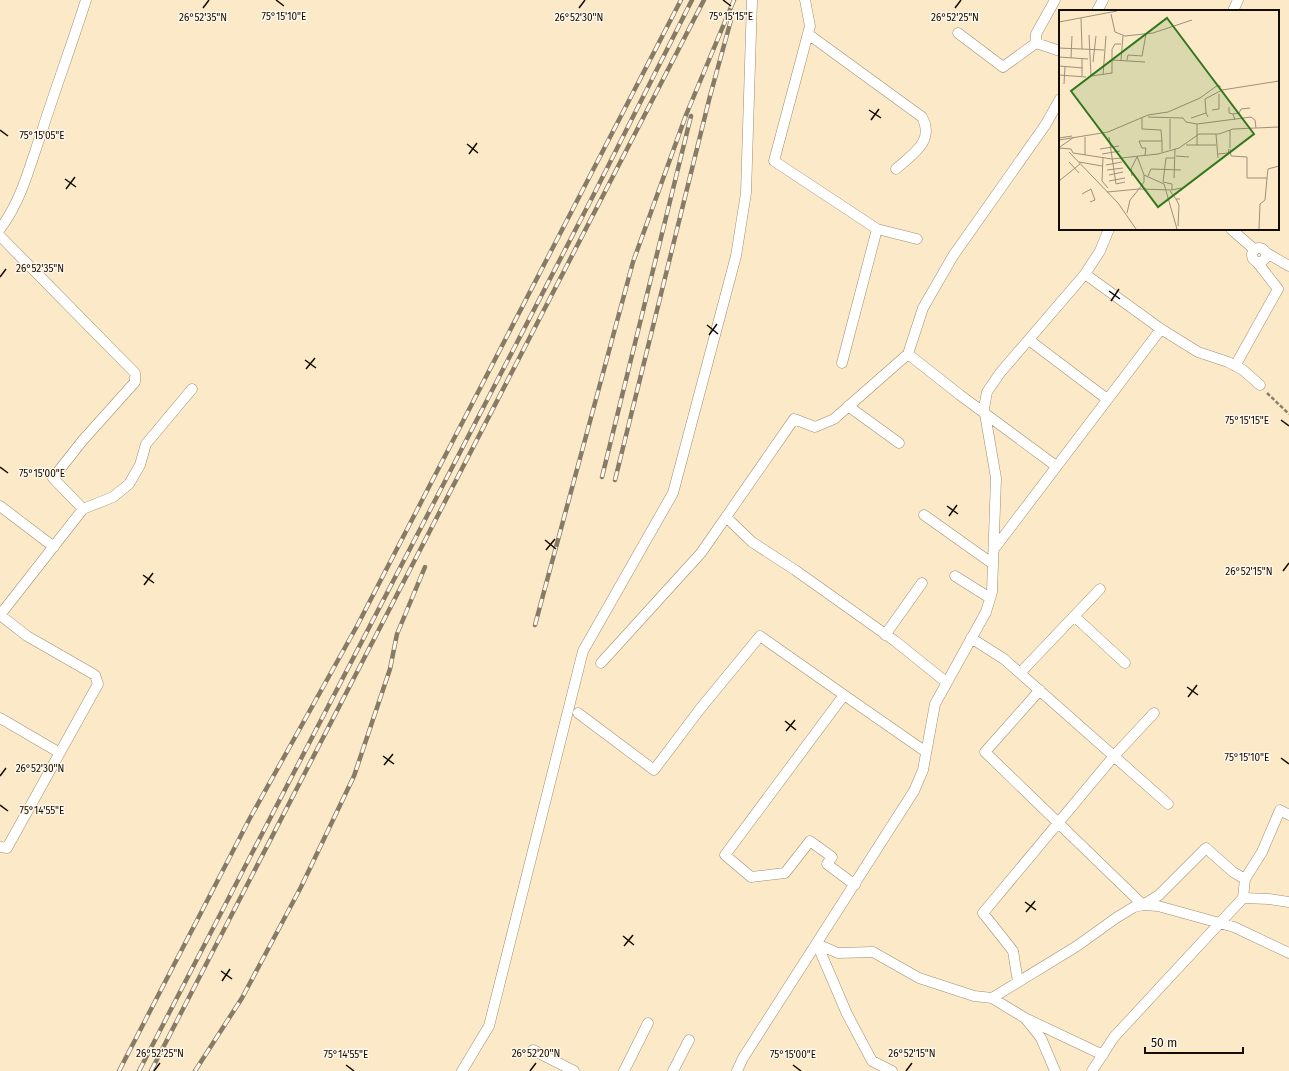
<svg xmlns="http://www.w3.org/2000/svg" width="1289" height="1071" font-family="'Fira Sans',sans-serif">
  <rect width="100%" height="100%" fill="#fbe9c8"/>
  <g fill="none" stroke-linecap="round" stroke-linejoin="round">
    <g stroke="#a08e70" stroke-width="11">
      <path id="minor" d="M805,0L810,26L774,161L877,229
        M1097,11L1103,0
        M1233,11L1238,0
        M958,33L1003,67L1036,43L1060,51
        M808,34L922,117C935,141 913,154 896,169
        M1036,43V34L1055,0
        M0,229C22,200 30,165 42,131C56,87 72,44 86,0
        M1231,229L1255,250
        M0,236L135,373V382L83,440L53,478L83,509
        M1252 255a7 7 0 1 1 14 0a7 7 0 1 1-14 0Z
        M1265,252L1289,266
        M1085,274L1161,329L1198,352L1228,362L1243,370L1260,385
        M1029,340L1107,399
        M908,354L960,395L1056,466
        M842,363L877,229L917,239
        M1235,366L1278,289L1257,262
        M848,406L899,443
        M0,506L54,547
        M924,515L993,564
        M726,517L752,542L795,570L895,641L946,682
        M994,549L1161,329
        M955,576L990,598
        M1074,616L1125,663
        M885,635L922,583
        M971,638L1004,659L1168,804
        M601,663L701,553L794,419L815,427L834,419L908,354L923,308L953,256L1046,124L1060,99
        M1020,673L1100,589
        M1040,690L985,752L1143,905L1159,895L1206,848L1233,872L1245,879L1243,898L1114,1037L1092,1071
        M578,713L654,770L700,709L760,636L844,695
        M0,718L60,753
        M0,847L7,848L98,684L95,675L27,636L0,615L83,509L113,497L129,484L140,465L146,444L192,389
        M1245,879L1262,852L1280,810L1289,815
        M855,885L827,864L832,857L810,841L785,873L751,877L725,855L844,695L926,752
        M1243,898L1269,899L1289,902
        M817,944L838,953L873,952L919,978L974,996L992,998L1077,946L1116,918L1134,907L1143,905L1158,906L1234,927L1289,953
        M817,944L847,1014L872,1061L892,1071
        M1018,982L1013,951L983,913L1114,756L1154,713
        M992,998L1025,1018L1041,1038L1055,1071
        M1027,1019L1103,1055
        M533,1050L574,1071
        M462,1071L489,1026L583,651L673,493L736,256L746,193L752,0
        M624,1071L648,1023
        M673,1071L689,1040
        M737,1071L743,1058L914,791L923,770L935,704L986,612L992,592L996,478L984,408L987,392L1000,373L1085,274L1100,251L1109,229"/>
    </g>
    <path stroke="#8b7f69" stroke-width="2.5" stroke-dasharray="4 2" stroke-linecap="butt" d="M1267,393L1289,414"/>
    <use href="#minor" stroke="#fff" stroke-width="10"/>
    <g stroke="#877b66" stroke-width="4.5">
      <path id="rail" d="M602,477L691,116
        M615,480L710,96L731,20
        M535,625L633,262L686,115L734,0
        M119,1071L250,818L357,626L681,0
        M139,1071L594,194L692,0
        M151,1071L704,0
        M195,1071L242,998L301,887L354,776L390,669L397,634L425,567"/>
    </g>
    <use href="#rail" stroke="#fff7ea" stroke-width="3" stroke-dasharray="9" stroke-linecap="butt"/>
  </g>
  <path fill="none" stroke="#120c03" stroke-width="1.5" d="M276,0L284,6M723,0L731,6M203,8L209,0M579,8L585,0M955,8L961,0M869,110L881,118M871,120L879,109M0,130L8,136M467,144L478,153M469,154L477,143M65,179L76,187M66,189L75,177M0,277L6,269M1109,291L1120,299M1111,301L1119,289M707,325L718,334M709,335L717,324M305,360L316,368M306,369L315,358M1281,420L1289,426M0,467L8,473M947,506L958,514M949,516L957,505M545,540L556,549M546,550L555,539M1283,571L1289,563M143,575L154,583M144,585L153,573M1187,687L1198,695M1188,697L1197,685M785,721L796,730M786,731L795,720M383,756L394,764M1281,758L1289,764M384,765L393,754M0,776L6,768M0,805L8,811M1025,902L1036,910M1026,912L1035,901M623,936L634,945M624,946L633,935M221,971L232,979M222,981L230,969M346,1065L354,1071M793,1065L801,1071M154,1071L160,1063M530,1071L536,1063M906,1071L912,1063"/>
  <g transform="translate(1059 10)">
    <rect width="220" height="220" fill="#fbe9c8"/>
    <path fill="none" stroke="#9e9179" stroke-width="1" d="M52,4L56,22L66,26L94,23L133,10M22,8L23,39M0,12L58,1M30,25L32,66L53,63V39L56,34H62M0,38L45,40M0,47L29,49M12,48L13,26M53,50L86,52M62,50L64,26M68,50L69,45L83,46L87,24M34,52L37,26M0,56L24,58M0,65L27,67M44,65L47,26M23,66V48M5,74L6,56M170,97V103L174,104L176,110M153,100L160,99V84M147,103L146,89L163,80L220,71M174,104L180,103L182,99L191,98M89,107L124,108L127,112L138,114L192,107L196,110L197,118M83,108V119L102,120L103,131M132,108L147,103L149,107M111,109V139M157,124L159,148M26,127V145M50,127L57,174L66,172M0,128L13,126M0,130L49,122L89,105L109,102L141,88L159,75L162,77M127,135H157M138,135V114M1,137L15,127M0,138L12,139L14,143L53,149L99,144L120,138L140,124H160L174,119L220,117M171,138V120M41,139L60,136M171,139L172,146L188,147V168H208L206,190L201,194L200,219M10,142L59,193L77,219M43,144L61,141M159,144L169,143L170,139M86,145L87,138H83L80,131H103V142M78,146L85,165L105,174L118,219M117,146L130,147M44,147L43,171L49,178M10,152L20,163M20,152L43,156M47,155L63,152M48,160L64,158M50,165L64,162M73,166L72,159L78,147M89,166L92,159L122,160M115,168L116,139M208,168L209,159L220,156M0,171L21,154M50,171L66,168M113,180L122,178V181M111,181L117,189H121M48,182L80,179L85,172V165M23,184L32,179L36,190L31,192M117,189L120,195L119,216M68,203L71,190L80,179L113,180V174L104,172L107,148H116"/>
    <path fill="#31781c" fill-opacity="0.15" stroke="#31781c" stroke-width="2" d="M108,8L195,124L99,197L12,81Z"/>
    <rect width="220" height="220" fill="none" stroke="#120c03" stroke-width="2"/>
  </g>
  <g font-size="10" text-anchor="middle" fill="#120c03" stroke="#fff7ea" stroke-width="3" stroke-linejoin="round" paint-order="stroke">
    <text x="284" y="20">75°15'10"E</text>
    <text x="731" y="20">75°15'15"E</text>
    <text x="203" y="21">26°52'35"N</text>
    <text x="579" y="21">26°52'30"N</text>
    <text x="955" y="21">26°52'25"N</text>
    <text x="42" y="139">75°15'05"E</text>
    <text x="40" y="272">26°52'35"N</text>
    <text x="1247" y="424">75°15'15"E</text>
    <text x="42" y="477">75°15'00"E</text>
    <text x="1249" y="575">26°52'15"N</text>
    <text x="1247" y="761">75°15'10"E</text>
    <text x="40" y="772">26°52'30"N</text>
    <text x="42" y="814">75°14'55"E</text>
    <text x="160" y="1057">26°52'25"N</text>
    <text x="536" y="1057">26°52'20"N</text>
    <text x="912" y="1057">26°52'15"N</text>
    <text x="346" y="1058">75°14'55"E</text>
    <text x="793" y="1058">75°15'00"E</text>
  </g>
  <path d="M1145 1047v6h98v-6" fill="none" stroke="#120c03" stroke-width="2"/>
  <text x="1151" y="1047" font-size="12" fill="#120c03" stroke="#fff7ea" stroke-width="3" paint-order="stroke">50 m</text>
</svg>
